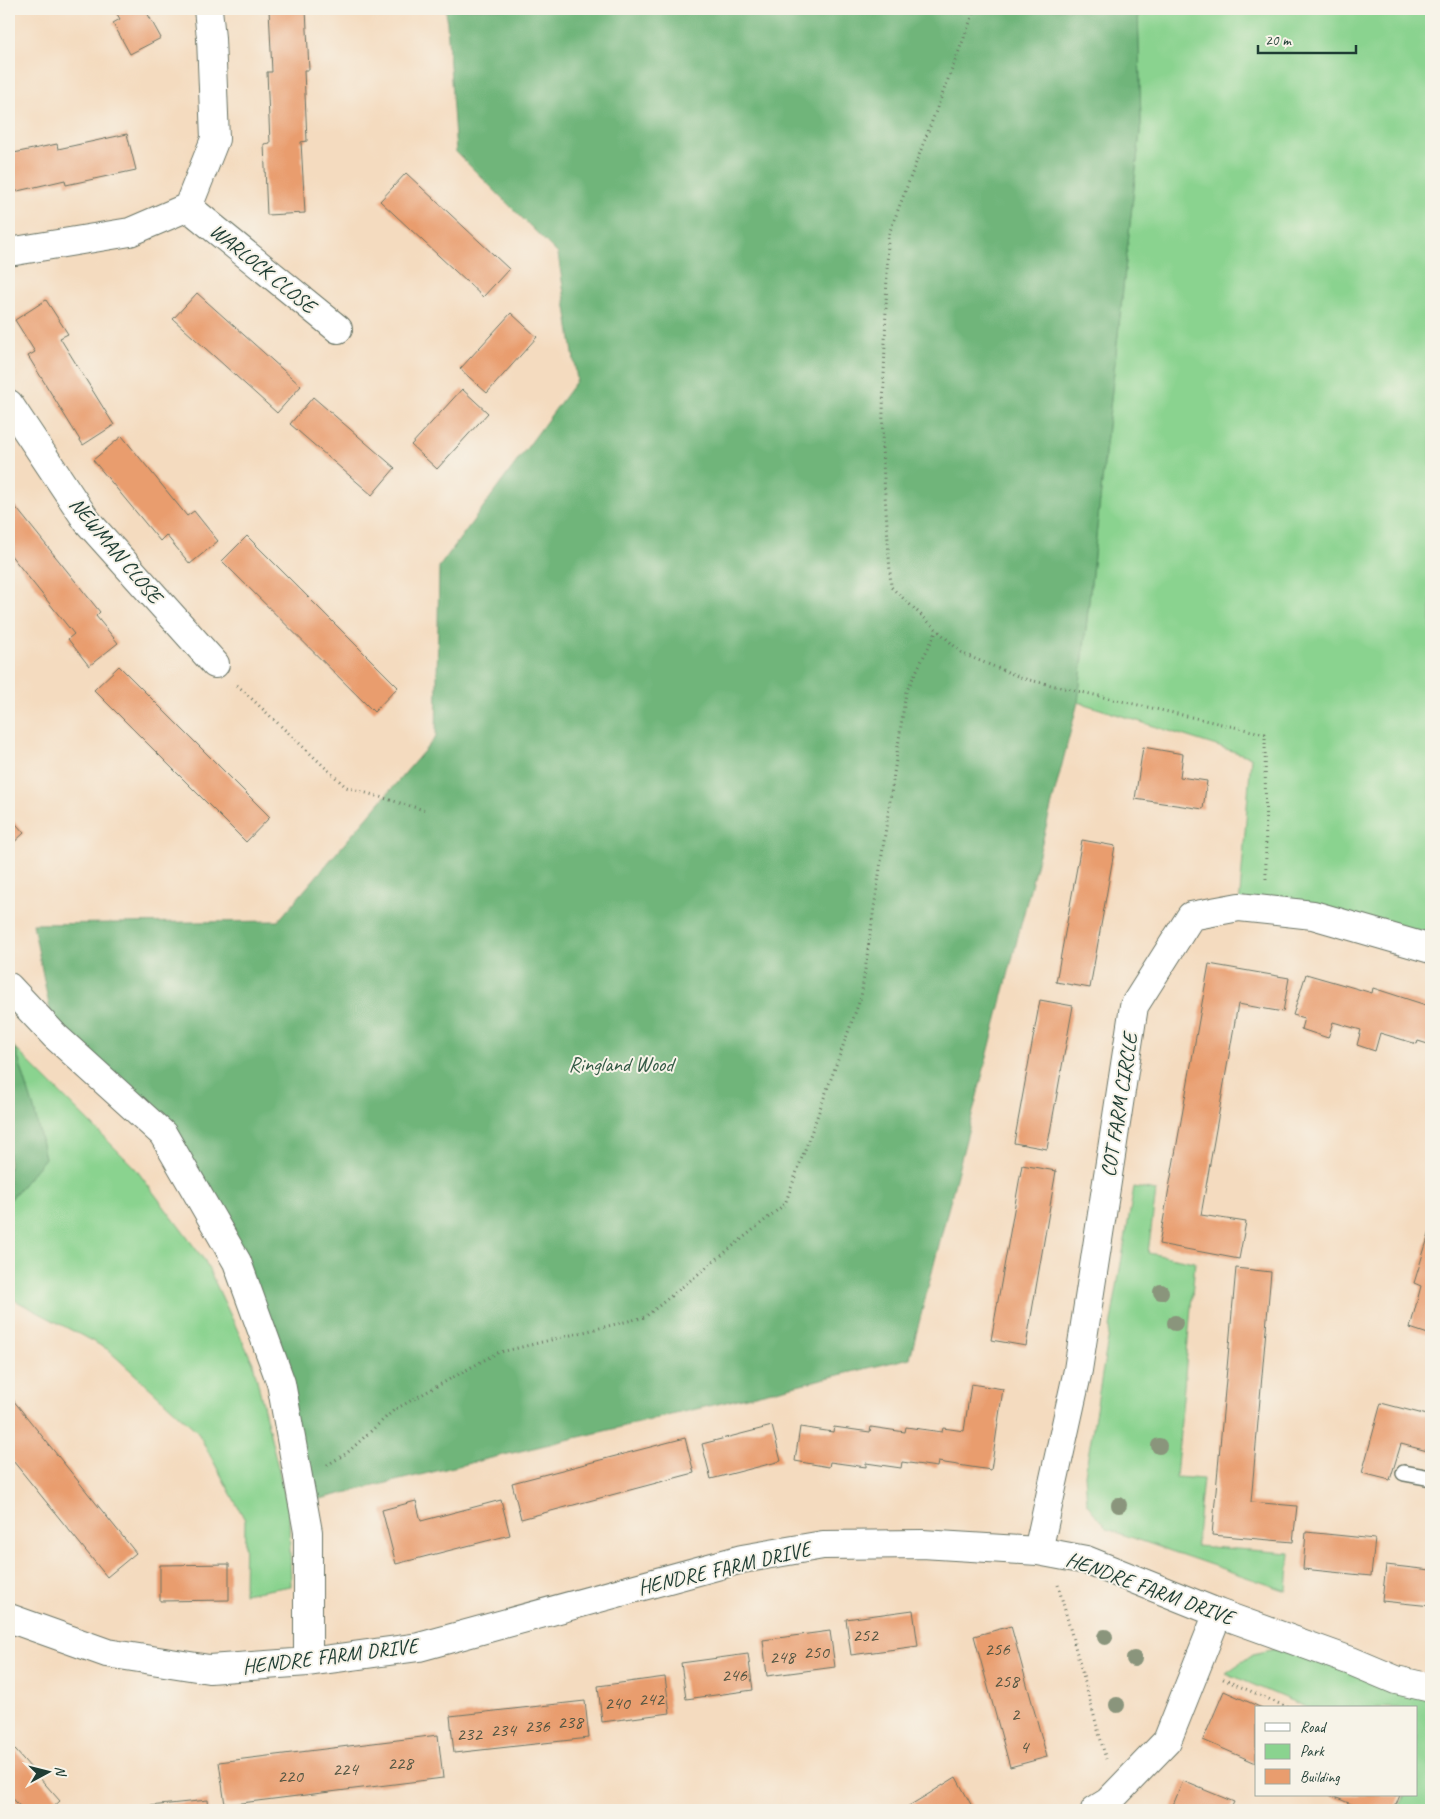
<svg xmlns="http://www.w3.org/2000/svg" width="1440" height="1819" font-family="Caveat,sans-serif">
  <rect width="100%" height="100%" fill="#f7f3e8"/>
  <filter id="ink" filterUnits="userSpaceOnUse"><feTurbulence type="fractalNoise" baseFrequency=".02" numOctaves="2"/><feDisplacementMap in="SourceGraphic" scale="10" xChannelSelector="R" yChannelSelector="G"/><feConvolveMatrix kernelMatrix="1 2 1 2 8 2 1 2 1" color-interpolation-filters="sRGB"/></filter>
  <filter id="wash" filterUnits="userSpaceOnUse"><feTurbulence type="fractalNoise" baseFrequency=".0096" numOctaves="4" result="noise"/><feDisplacementMap in="SourceGraphic" scale="20" xChannelSelector="R" yChannelSelector="G"/><feGaussianBlur stdDeviation="1.12" result="paint"/><feColorMatrix in="noise" values="0 0 0 0 0 0 0 0 0 0 0 0 0 0 0 0 0 1.4 0 .05"/><feComposite in="paint" operator="in"/></filter>
  <g filter="url(#wash)">
    <rect width="100%" height="100%" fill="#f4dbbf"/>
    <path fill="#8ad38f" stroke="#548862" d="M1138,9H1431V949L1239,907L1251,757L1078,702L1141,123Z
      M15,1048L135,1168L205,1261L253,1363L289,1513L291,1586L244,1594L245,1520L197,1431L107,1349L9,1297V1201L45,1158L34,1109Z
      M1134,1187L1156,1191L1148,1253L1195,1262L1176,1477L1203,1479L1196,1546L1290,1553L1287,1591L1107,1529L1087,1504L1085,1474Z
      M1280,1648L1431,1698V1810H1398L1405,1795H1416V1708H1308L1226,1673L1253,1654Z"/>
    <path fill="#6fb57a" stroke="#477957" d="M446,9H1138L1141,123L1078,702L910,1358L303,1503L281,1383L163,1134L55,1036L33,924L278,921L436,737L439,567L577,380L558,254L456,152Z
      M9,1041L15,1048L34,1109L45,1158L9,1201Z"/>
    <g id="blocks">
      <path fill="#e99d6e" d="M114,9H145L161,38L130,54L113,23L120,19Z
        M269,9H306L309,70H304L307,141L301,142L305,213L267,215L264,144L270,143L267,72H272Z
        M127,134L136,170L66,185L65,180L9,193V154L57,144L58,149Z
        M406,173L509,269L483,297L380,201Z
        M197,293L301,386L277,413L173,319Z
        M46,300L68,334L60,338L114,425L83,445L28,356L35,352L15,320Z
        M511,313L537,337L487,393L460,369Z
        M462,389L488,413L437,469L411,445Z
        M313,397L395,468L372,495L290,424Z
        M122,436L187,516L194,511L218,541L190,564L166,535L160,541L93,460Z
        M10,500L100,612L96,616L118,643L89,666L68,639L74,634L9,553Z
        M247,536L398,687L374,712L222,561Z
        M119,666L270,817L246,842L94,690Z
        M1143,747L1183,754L1180,777L1207,781L1203,809L1135,799Z
        M9,816L24,833L9,847Z
        M1082,840L1115,846L1090,988L1056,982Z
        M1209,964L1289,978L1283,1012L1238,1004L1201,1215L1246,1222L1239,1259L1159,1244Z
        M1306,974L1372,993L1373,988L1429,1006L1431,1003V1045L1418,1041L1417,1044L1380,1033L1375,1051L1357,1045L1361,1030L1333,1022L1328,1038L1301,1029L1304,1018L1293,1015Z
        M1040,1000L1073,1006L1047,1149L1014,1143Z
        M1022,1165L1056,1171L1026,1346L991,1340Z
        M1431,1228V1335L1410,1328L1421,1286L1414,1283Z
        M1236,1268L1271,1272L1251,1502L1297,1506L1293,1542L1212,1535Z
        M971,1384L1003,1389L991,1470L938,1462L937,1467L902,1462L901,1468L866,1463V1467L830,1462L829,1467L795,1461L800,1427L833,1432L834,1427L870,1432L871,1427L905,1432L906,1427L942,1432L943,1428L964,1431Z
        M9,1395L136,1553L107,1577L9,1456Z
        M1381,1403L1431,1416V1452L1401,1444L1390,1480L1362,1473Z
        M772,1426L781,1461L711,1479L702,1444Z
        M685,1438L694,1473L521,1519L512,1483Z
        M501,1500L510,1535L396,1564L382,1510L416,1501L421,1521Z
        M1306,1532L1375,1539L1371,1576L1303,1569Z
        M229,1564V1600L160,1601V1565Z
        M1386,1565L1431,1570V1606L1382,1601Z
        M913,1610L918,1646L851,1655L846,1619Z
        M1011,1626L1047,1757L1010,1767L974,1636Z
        M830,1631L835,1667L767,1676L763,1640Z
        M748,1654L753,1690L686,1699L681,1663Z
        M665,1677L670,1713L602,1722L598,1686Z
        M1224,1691L1262,1708H1256V1763L1203,1740Z
        M585,1701L589,1738L454,1753L450,1716Z
        M438,1735L443,1778L225,1805L219,1762Z
        M9,1743L60,1801L50,1810H23L9,1794Z
        M956,1777L974,1810H902L927,1795Z
        M1183,1781L1234,1802L1230,1810H1171Z
        M1330,1795H1400L1394,1810H1365Z
        M208,1800L209,1810H122L121,1809Z"/>
    </g>
  </g>
  <g filter="url(#ink)">
    <use href="#blocks" fill-opacity="0" stroke="#6a7465" stroke-width="1"/>
    <g fill="none" stroke-linecap="round" stroke-linejoin="round">
      <g stroke="#6a7465" stroke-width="18">
        <path id="lane" d="M1404,1473L1431,1478"/>
      </g>
      <g stroke="#6a7465" stroke-width="30">
        <path id="street" d="M188,207L338,329
          M9,252L130,232L188,207L215,139L211,38L208,9
          M9,404L87,521L215,664
          M9,987L55,1036L163,1134L237,1262L281,1383L308,1532V1662
          M1038,1551L1078,1370L1134,1006L1191,916L1239,907L1313,915L1431,949
          M9,1618L107,1653L209,1669L308,1662L419,1647L742,1559L823,1545L922,1544L1038,1551L1086,1560L1218,1613L1351,1661L1396,1680L1431,1688
          M1095,1810L1108,1802L1167,1741L1218,1613"/>
      </g>
      <path stroke="#6a7465" stroke-width="3" stroke-dasharray="1 4" stroke-linecap="butt" d="M975,9L888,236L882,448L891,587L963,654L1025,679L1265,734L1266,880
        M237,685L346,787L424,810
        M327,1465L347,1453L394,1410L497,1353L645,1317L785,1204L861,997L906,692L937,630
        M1058,1585L1106,1759
        M1223,1679L1289,1708"/>
      <use href="#lane" stroke="#fff" stroke-width="15"/>
      <use href="#street" stroke="#fff" stroke-width="28"/>
    </g>
    <g fill="#8a957c">
      <circle cx="1161" cy="1292" r="8"/>
      <circle cx="1175" cy="1323" r="8"/>
      <circle cx="1159" cy="1446" r="8"/>
      <circle cx="1119" cy="1505" r="8"/>
      <circle cx="1105" cy="1637" r="8"/>
      <circle cx="1134" cy="1659" r="8"/>
      <circle cx="1117" cy="1705" r="8"/>
    </g>
  </g>
  <g text-anchor="middle" stroke-width="4" stroke-linejoin="round" paint-order="stroke">
    <g font-size="19" fill="#525542">
      <text x="865" y="1641">252</text>
      <text x="997" y="1655">256</text>
      <text x="816" y="1658">250</text>
      <text x="782" y="1663">248</text>
      <text x="734" y="1681">246</text>
      <text x="1006" y="1687">258</text>
      <text x="651" y="1705">242</text>
      <text x="617" y="1709">240</text>
      <text x="1015" y="1720">2</text>
      <text x="570" y="1728">238</text>
      <text x="537" y="1732">236</text>
      <text x="503" y="1736">234</text>
      <text x="469" y="1740">232</text>
      <text x="1024" y="1753">4</text>
      <text x="400" y="1769">228</text>
      <text x="345" y="1775">224</text>
      <text x="290" y="1782">220</text>
    </g>
    <g font-size="21" fill="#1f3d34" stroke="#f7f3e8">
      <text transform="translate(263 268) rotate(39)" y="7">WARLOCK CLOSE</text>
      <text transform="translate(116 550) rotate(50)" y="7">NEWMAN CLOSE</text>
      <text transform="translate(1119 1105) rotate(-81)" y="7">COT FARM CIRCLE</text>
      <text transform="translate(724 1568) rotate(-13)" y="7">HENDRE FARM DRIVE</text>
      <text transform="translate(1150 1588) rotate(20)" y="7">HENDRE FARM DRIVE</text>
      <text transform="translate(330 1656) rotate(-7)" y="7">HENDRE FARM DRIVE</text>
    </g>
    <g font-size="21" fill="#345b46" stroke="#f7f3e8">
      <text x="621" y="1071">Ringland Wood</text>
    </g>
  </g>
  <rect width="1440" height="1819" fill="none" stroke="#f7f3e8" stroke-width="30"/>
  <rect x="1255" y="1706" width="162" height="90" fill="#f7f3e8" stroke="#a1aaa0"/>
  <rect x="1265" y="1723" width="25" height="8" fill="#ffffff" stroke="#a1aaa0"/>
  <text x="1300" y="1732" font-size="15" fill="#1f3d34">Road</text>
  <rect x="1265" y="1744" width="25" height="15" fill="#8ad38f" stroke="#a1aaa0"/>
  <text x="1300" y="1756" font-size="15" fill="#1f3d34">Park</text>
  <rect x="1265" y="1769" width="25" height="15" fill="#e99d6e" stroke="#a1aaa0"/>
  <text x="1300" y="1782" font-size="15" fill="#1f3d34">Building</text>
  <g transform="translate(48 1772) rotate(83)" stroke="#f7f3e8" stroke-width="4" paint-order="stroke">
  <path d="M0-4L9 19L0 12L-9 19Z" fill="#1f3d34"/>
  <text y="-8" font-size="14" font-weight="bold" text-anchor="middle" fill="#1f3d34">N</text>
  </g>
  <path d="M1258 45v8h98v-8" fill="none" stroke="#1f3d34" stroke-width="2.5"/>
  <text x="1265" y="45" font-size="15" fill="#1f3d34" stroke="#f7f3e8" stroke-width="4" paint-order="stroke">20 m</text>
</svg>
